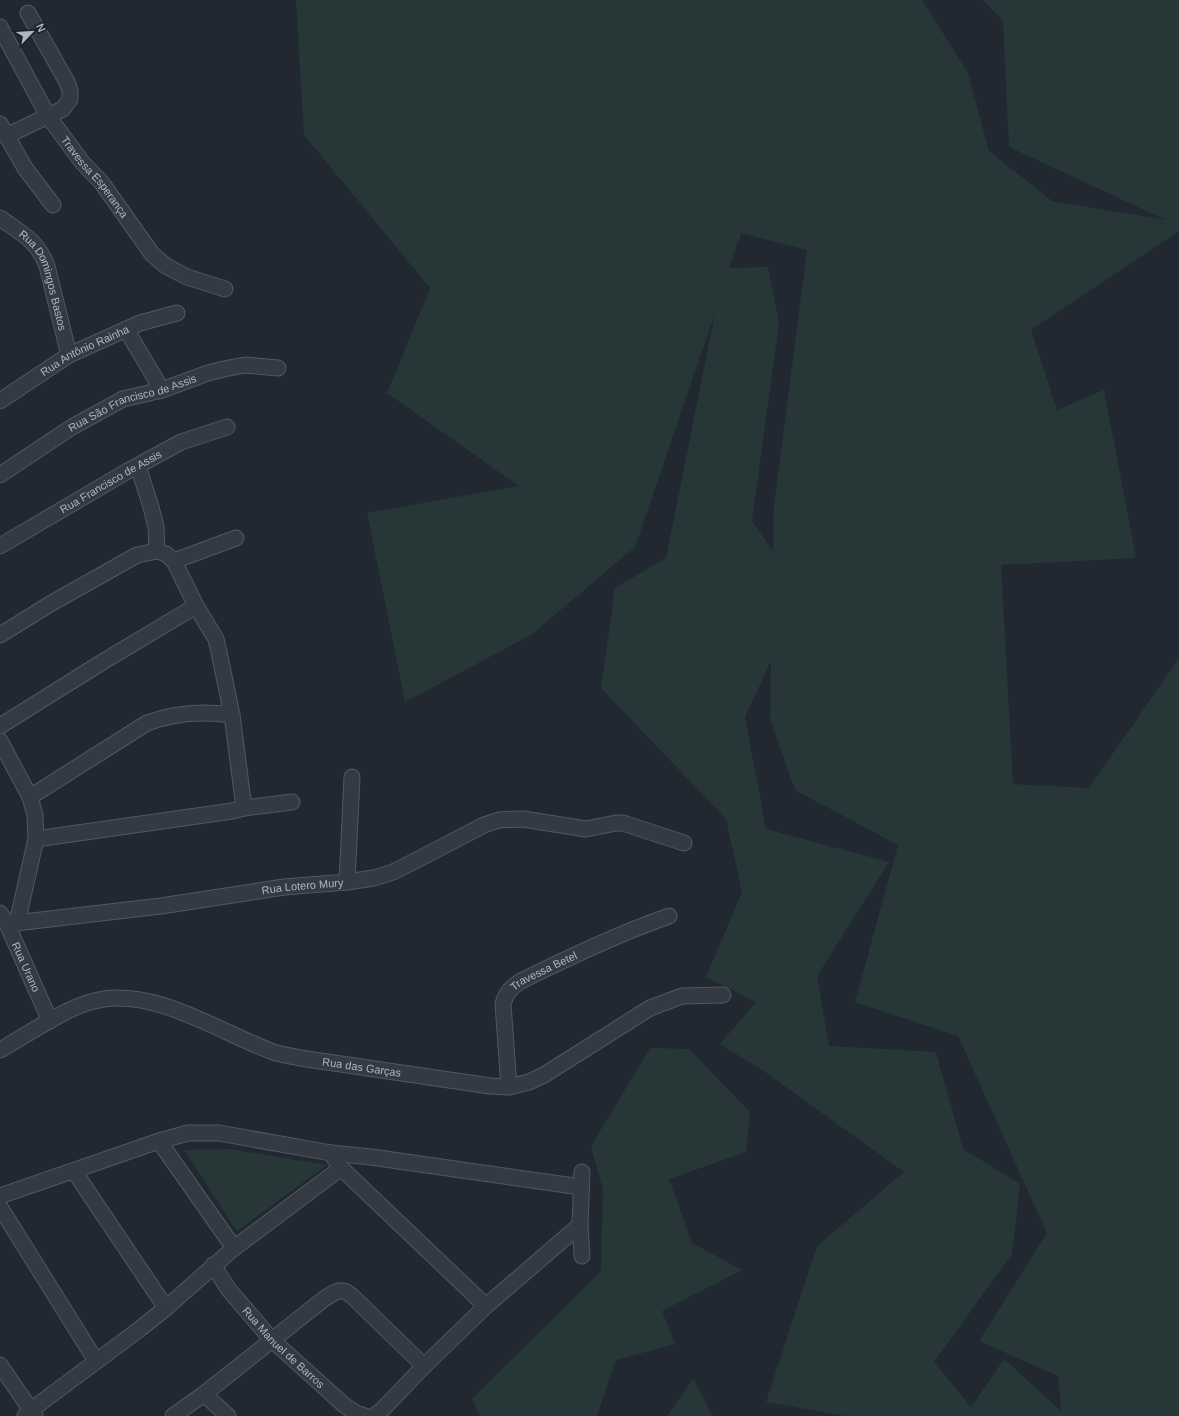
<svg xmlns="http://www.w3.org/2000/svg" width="1179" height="1416" font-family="Helvetica,sans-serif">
  <rect width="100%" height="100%" fill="#212832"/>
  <path fill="#273737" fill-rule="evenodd" d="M296,0H922L968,73L989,151L1052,201L1166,220L1009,147L1003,21L983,0H1179V231L1031,330L1057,410L1104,390L1136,558L1001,565L1013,784L1089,788L1179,658V1416H846L766,1402L817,1246L904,1172L765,1072L720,1044L756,1002L706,977L742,892L726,819L601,688L615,588L666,558L715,313L635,547L531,635L405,702L367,513L519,486L387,393L430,288L304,135ZM741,233L807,250L774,506L773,551L752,521L779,323L768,267L729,268ZM771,661L770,719L795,790L898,845L855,1002L958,1036L1047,1233L979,1341L1058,1376L1061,1411L1004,1359L971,1407L934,1362L1012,1254L1020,1184L963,1149L936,1052L829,1046L817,976L889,862L766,829L745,717Z
    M650,1048L689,1049L750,1112L746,1152L669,1179L692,1243L742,1270L662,1311L675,1344L616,1360L597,1416H480L472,1399L601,1271L603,1190L591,1146Z
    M230,1149L327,1165L237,1231L184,1150Z
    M693,1379L713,1416H667Z"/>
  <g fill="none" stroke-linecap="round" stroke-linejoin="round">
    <g stroke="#525861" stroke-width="17">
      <g id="minor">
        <path id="s1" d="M0,27L48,116L82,162L102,183L152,254L166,266L187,277L225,289"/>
        <path d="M0,124L25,168L53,205"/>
        <path d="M6,136L63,109L70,99V91L67,82L28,13"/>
        <path id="s2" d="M0,218C21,233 38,241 47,266L69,355"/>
        <path d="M126,329L162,390"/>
        <path id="s3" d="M0,401L69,355L140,323L177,313"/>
        <path d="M138,466L151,507L156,527L157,551"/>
        <path id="s4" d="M0,475L72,427L123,399L162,390L208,373L224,369L245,365L278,368"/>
        <path id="s5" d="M0,546L126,472L181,442L227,427"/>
        <path d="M174,561L236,538"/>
        <path d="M0,635L50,604L137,555L157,551L166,554L174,561L196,606L216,639L219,652L232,715L244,808L232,811L36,839"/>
        <path d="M0,726L104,661L196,606"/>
        <path d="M0,741L30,797"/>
        <path d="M244,808L292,802"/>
        <path d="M347,882L352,777"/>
        <path id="s6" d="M0,913L7,924L50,1021"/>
        <path d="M17,923L36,839L35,815L30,797L147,723C173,713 204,711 232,715"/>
        <path id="s7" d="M7,924L161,906L284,887L347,882L374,878L393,872L413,862L484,825L499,820L523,819L586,829L616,823H623L684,843"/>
        <path id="s8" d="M0,1050C27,1035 65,1008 94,1001C152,985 222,1034 276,1053C283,1055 292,1056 300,1058L490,1086L509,1087L529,1082L544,1075L650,1008L682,996L723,995"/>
        <path id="s9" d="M509,1087L503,1004C506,992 512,987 521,981C570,957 618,934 669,916"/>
        <path d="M159,1141L234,1248"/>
        <path d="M331,1153L371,1157L581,1187"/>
        <path d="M74,1171L166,1308"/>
        <path d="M582,1172L580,1225L582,1256"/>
        <path d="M0,1196L159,1141L188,1133H219L331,1153L341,1168L486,1306"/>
        <path d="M0,1207L96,1361"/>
        <path id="s10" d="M213,1265L229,1290L272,1340L344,1405L356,1413L365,1416"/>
        <path d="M0,1365L35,1416"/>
        <path d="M204,1394L228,1416"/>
        <path d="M25,1416L31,1410L141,1328L166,1308L234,1248L341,1168"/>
        <path d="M173,1416L204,1394L324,1299C335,1292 341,1286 352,1296L424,1366"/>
        <path d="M374,1416L381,1411L424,1366L486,1306L580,1225"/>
      </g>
    </g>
    <use href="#minor" stroke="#343a43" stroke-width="15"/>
  </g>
  <g text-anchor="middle" stroke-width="3" stroke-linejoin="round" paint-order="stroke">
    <g font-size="11" fill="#aeb5c0" stroke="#1a1f27">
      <text dy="4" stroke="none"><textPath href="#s1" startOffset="178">Travessa Esperança</textPath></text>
      <text dy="4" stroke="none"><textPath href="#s2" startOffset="80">Rua Domingos Bastos</textPath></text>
      <text dy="4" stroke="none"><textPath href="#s3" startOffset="99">Rua Antônio Rainha</textPath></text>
      <text dy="4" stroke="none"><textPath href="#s4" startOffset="152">Rua São Francisco de Assis</textPath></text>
      <text dy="4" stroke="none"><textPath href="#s5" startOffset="128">Rua Francisco de Assis</textPath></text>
      <text dy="4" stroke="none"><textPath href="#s7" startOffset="298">Rua Lotero Mury</textPath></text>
      <text dy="4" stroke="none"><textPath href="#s6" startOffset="60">Rua Urano</textPath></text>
      <text dy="4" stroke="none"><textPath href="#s9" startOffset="138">Travessa Betel</textPath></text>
      <text dy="4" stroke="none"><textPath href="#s8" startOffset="386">Rua das Garças</textPath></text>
      <text dy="4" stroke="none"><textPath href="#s10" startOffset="109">Rua Manuel de Barros</textPath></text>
    </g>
  </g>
  <g transform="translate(32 32) rotate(65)" stroke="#1a1f27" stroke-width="3" paint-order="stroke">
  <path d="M0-3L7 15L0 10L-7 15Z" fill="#aeb5c0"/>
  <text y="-6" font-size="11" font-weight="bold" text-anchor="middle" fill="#aeb5c0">N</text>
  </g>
</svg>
